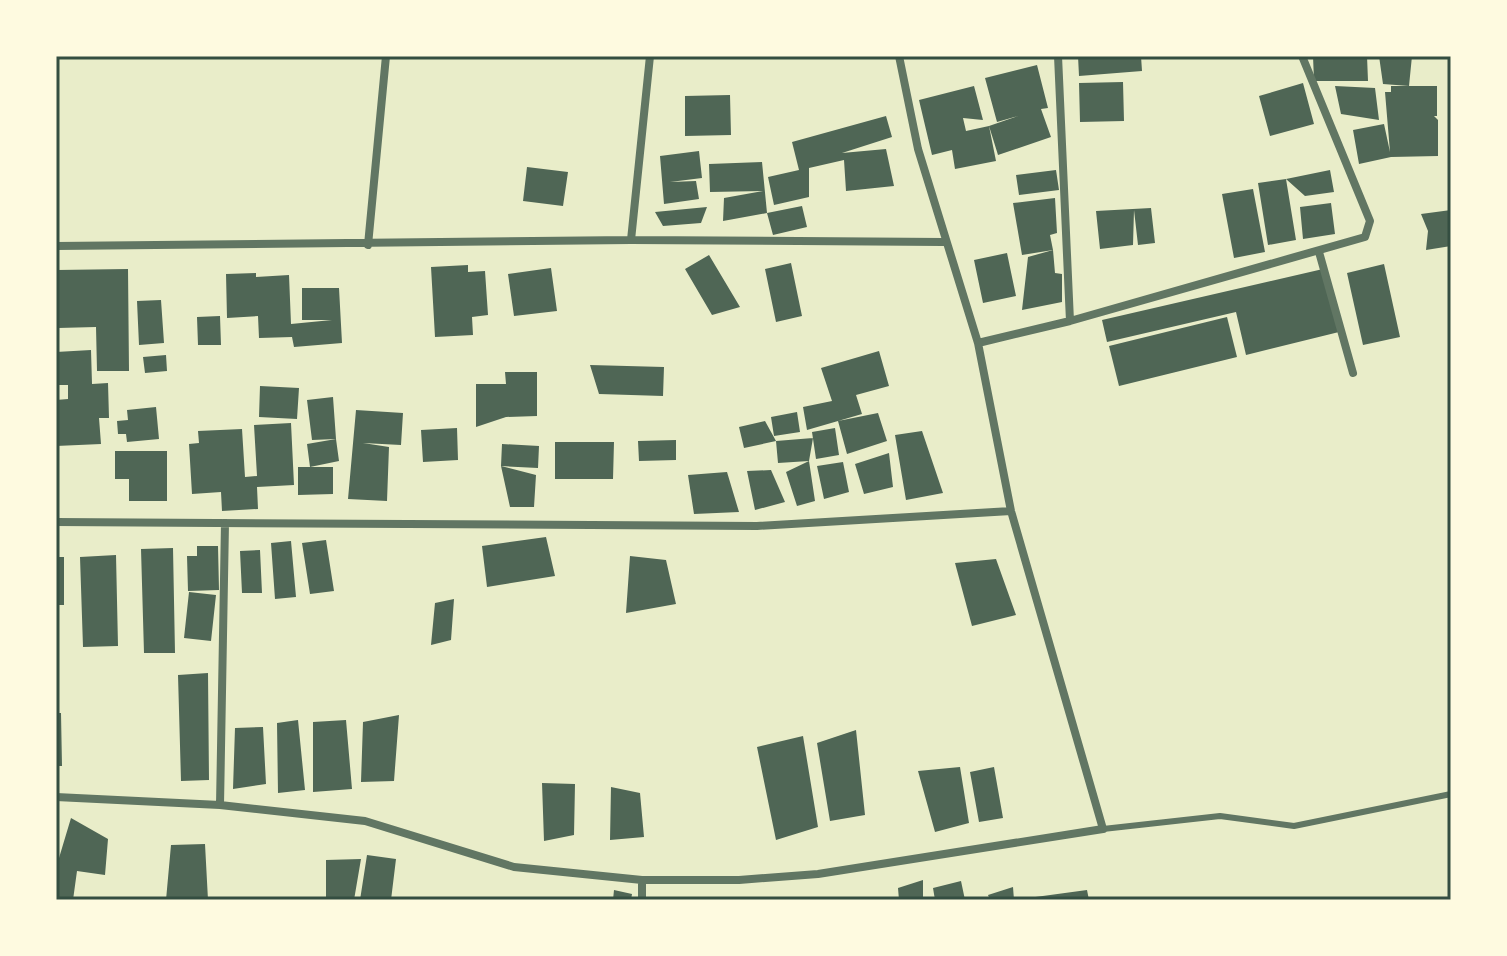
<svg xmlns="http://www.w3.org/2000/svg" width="1507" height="956" font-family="Arial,sans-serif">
  <rect width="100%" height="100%" fill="#e9edc9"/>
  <path fill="#4f6655" d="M1078,56H1141L1142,71L1079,76Z
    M1313,56H1367L1368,81H1314Z
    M1379,56H1412L1409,86H1437V116H1434L1438,120V156L1391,157L1359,164L1353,130L1384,124L1390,152L1385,92H1391V86H1409L1383,84Z
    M1037,65L1048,108L1041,109L1051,137L998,155L989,126L996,161L955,169L952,150L932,155L919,100L974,86L983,120L963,118L966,131L989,126L1018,116L997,122L985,78Z
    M1123,82L1124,121L1080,122L1079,83Z
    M1303,83L1314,124L1270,136L1259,96Z
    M1335,86L1375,88L1379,120L1341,114Z
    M730,95L731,135L685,136V96Z
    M886,116L892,137L842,153L886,149L894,186L846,191L844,160L809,168V197L774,205L768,177L799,170L792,142Z
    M699,151L702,178L670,182L696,181L699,199L664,204L660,156Z
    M762,162L767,213L723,221L724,198L763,191L710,192L709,164Z
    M527,167L568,172L563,206L523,201Z
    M1056,170L1059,190L1019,195L1016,175Z
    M1330,170L1334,192L1305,196L1286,179Z
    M1286,179L1296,240L1268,245L1258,183Z
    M1253,189L1265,252L1234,258L1222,194Z
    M1055,198L1057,233L1050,235L1053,250L1022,255L1013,203Z
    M1331,203L1335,234L1303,239L1300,207Z
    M802,206L807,227L773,235L767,213Z
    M707,207L701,223L663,226L655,212Z
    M1151,208L1155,243L1138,245L1134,210L1133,245L1100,249L1096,211Z
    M1451,210V246L1426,250L1428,231L1421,214Z
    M1053,250L1055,273L1062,274V302L1022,310L1028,257Z
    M1007,253L1016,296L983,303L974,260Z
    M709,255L740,307L712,315L685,269Z
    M791,263L802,316L776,322L765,269Z
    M1384,264L1400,337L1363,345L1347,273Z
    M468,265V272L485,271L488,315L472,317L473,335L435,337L431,267Z
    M551,268L557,311L514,316L508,274Z
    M128,269L129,371H97L96,327L58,328L57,270Z
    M1323,269L1339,332L1246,355L1236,312L1107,342L1102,320Z
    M256,273V277L289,275L291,324L332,320H302V288H339L342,343L294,347L292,337L259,338L258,316L227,318L226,274Z
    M161,300L164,343L139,345L137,301Z
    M220,316L221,345H198L197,317Z
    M1227,317L1237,357L1119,386L1109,346Z
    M91,350L92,384L108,383L109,418H99L101,444L56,446V400L68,399V385H56V352Z
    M879,351L889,386L856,395L862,414L838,421L878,413L887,441L847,454L838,421L807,430L803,407L832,401L821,368Z
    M166,355L167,371L145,373L143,357Z
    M590,365L664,367L663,396L599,394Z
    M505,372H537V416L506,417L476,427V384H506Z
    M260,386L299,388L297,419L259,417Z
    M333,397L336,439L312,440L307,400Z
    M156,407L159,439L127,442L126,434H118L117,421L128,420L127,410Z
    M356,410L403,413L401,445L363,443L389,447L387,501L348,499Z
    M797,412L800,432L774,436L771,417Z
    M765,421L776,441L744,448L739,427Z
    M291,423L294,485L257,487L258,509L222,511L221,492L192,494L189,444L199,443L198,431L242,429L245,477L257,476L254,425Z
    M457,428L458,460L423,462L421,430Z
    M835,428L839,455L816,459L812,432Z
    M922,431L943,493L906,500L895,435Z
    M813,438L809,461L778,463L776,441Z
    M336,439L339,461L310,467H333V494L298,495V467H310L307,444Z
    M676,440V460L639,461L638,441Z
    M555,442H614L613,479H555Z
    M502,444L539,446L538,468L501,466Z
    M115,451H167V501H129V479H115Z
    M889,453L893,487L864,494L855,464Z
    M809,461L815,501L797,506L786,472Z
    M843,462L849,492L824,499L817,466Z
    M501,466L536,475L534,507H510Z
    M771,470L785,502L755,510L747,471Z
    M727,472L739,512L694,514L688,475Z
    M546,537L555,576L487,587L482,546Z
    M326,540L334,591L310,594L302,543Z
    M291,541L296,597L275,599L271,543Z
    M197,546H218L219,590L188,591L187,556H197Z
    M173,548L175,653H144L141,549Z
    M260,550L262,593H242L240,551Z
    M116,555L118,646L83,647L80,557Z
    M630,556L666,560L676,604L626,613Z
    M56,557H64V605H56Z
    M996,559L1016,615L972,626L955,563Z
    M189,592L216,595L211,641L184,638Z
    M454,599L451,640L431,645L435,603Z
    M208,673L209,780L181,781L178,675Z
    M56,713H61L62,766H56Z
    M399,715L394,781L361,782L363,722Z
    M298,720L305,790L278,793L277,723Z
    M346,720L352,789L313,792V722Z
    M263,727L266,784L233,789L235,728Z
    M856,730L865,815L830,821L817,743Z
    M803,736L818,827L776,840L757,747Z
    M960,767L969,823L935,832L918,771Z
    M994,767L1003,818L979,822L970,772Z
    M542,783L575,784L574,835L544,841Z
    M611,787L640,793L644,837L610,840Z
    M71,818L108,839L105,875L77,871L73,900H56V868Z
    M205,844L208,900H166L171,845Z
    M367,855L396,859L391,900H360Z
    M361,859L354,900H326V860Z
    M923,880V900H899L898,888Z
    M961,881L965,900H935L933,888Z
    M1013,887L1014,900H990L988,895Z
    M614,890L632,894L631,900H613Z
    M1087,890L1089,900H1028V898Z"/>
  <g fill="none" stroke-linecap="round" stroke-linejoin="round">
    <path stroke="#617663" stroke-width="6" d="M1103,829L1220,816L1294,826L1451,794"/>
    <path stroke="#617663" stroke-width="8" d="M631,240L650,56
      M368,245L386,56
      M56,246L631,240L943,242
      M1319,252L1353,373
      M1070,321L1365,237L1370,221L1302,56
      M978,343L1070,321L1058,56
      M56,522L757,526L1011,511
      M56,797L220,805L365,821L514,867L642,880H739L818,874L1103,829L1011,511L978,343L918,149L899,56
      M220,805L225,523
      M642,900V880"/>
  </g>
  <rect width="1507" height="956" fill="none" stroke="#fefae0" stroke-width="116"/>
  <rect x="58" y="58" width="1391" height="840" fill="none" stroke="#344e41" stroke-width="3"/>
</svg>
